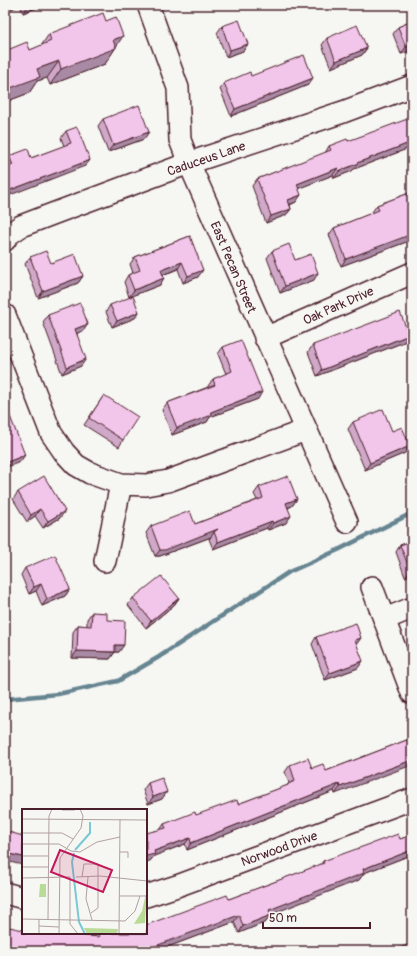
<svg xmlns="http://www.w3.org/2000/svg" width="417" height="956" font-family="Pangolin,sans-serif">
  <rect width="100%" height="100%" fill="#f6f6f2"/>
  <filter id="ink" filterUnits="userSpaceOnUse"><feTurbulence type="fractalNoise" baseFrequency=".025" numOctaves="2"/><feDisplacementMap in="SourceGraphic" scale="8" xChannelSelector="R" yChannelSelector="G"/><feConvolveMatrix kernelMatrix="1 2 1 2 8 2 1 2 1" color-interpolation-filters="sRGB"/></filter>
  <g filter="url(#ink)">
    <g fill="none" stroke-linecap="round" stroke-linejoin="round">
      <path stroke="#668591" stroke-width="4.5" d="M5,699L58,694L118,681L159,657L289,572L338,550L412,513"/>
      <g stroke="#4a1f2b" stroke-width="24">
        <path id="minor" d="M148,5L178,88L180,140L189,163L347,522
          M5,240L8,235L21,226L55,213L189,163L343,112L412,86
          M5,315L51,433L64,452L76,465L90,473L121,484L146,485L168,481L306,430
          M265,338L412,273
          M105,561L121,484
          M372,587L412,693
          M385,619L412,608
          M5,893L23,898
          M146,896L177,886L412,799"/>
      </g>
      <use href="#minor" stroke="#f6f6f2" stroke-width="21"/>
    </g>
    <path fill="#d0a9c9" stroke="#4a1f2b" d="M5,5H44L23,13L20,5L11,9L5,17Z
      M412,21V50L401,54L393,34L398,27Z
      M222,26L248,44L243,51L226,57L217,33Z
      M49,34L116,47L105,64L50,85L47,78L37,81L29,93L5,102V51L30,50L41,46Z
      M327,38L367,48L362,55L331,68L322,45Z
      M224,83L308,85L231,116L220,89Z
      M103,119L144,139L108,152L98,126Z
      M412,123V147L354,169L352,171L334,178L333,175L299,188L296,202L290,205L291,209L286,215L266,223L252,186L257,179L325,153L329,146L348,141Z
      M66,131L90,160L85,166L6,168L5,165V162L9,156L31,158L64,146L61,138Z
      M412,192V237L409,241L341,266L329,235L334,228L372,213V212L377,205Z
      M190,236L198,277L183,283L178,269L163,275L160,285L129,297L124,282L128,275L133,273L130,264L135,257Z
      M272,251L295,260L314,280L280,293L267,258Z
      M30,257L51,263L83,276L78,283L38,298L25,264Z
      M110,305L139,312L135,318L112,327L106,312Z
      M48,315L88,324L83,331L77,333L81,366L62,374L43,322Z
      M409,335L404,342L317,376L308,352L313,345Z
      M223,347L258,399L210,417L207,422L172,435L162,410L167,403L208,387V386L213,379L226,374L218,354Z
      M104,395L123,440L119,447L84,425Z
      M353,422L392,431L405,453L365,470L348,429Z
      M259,487L297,499L292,506L288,508L286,523L268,530L267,528L213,549L209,539L211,537L160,556H155L146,533L151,526L195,524L257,500L254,494Z
      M18,492L60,518L43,528L35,516L27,522L13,499Z
      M412,541V574L405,577L396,552L400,545Z
      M25,568L70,589L65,596L42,606L36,591L29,594L21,575Z
      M133,598H179L174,605L146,628L128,605Z
      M92,612L107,620L119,652H115L110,659L72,658L73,632L78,625L87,626V619Z
      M316,637L357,645L358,668L325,680L312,644Z
      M412,738L335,794L334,791L187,850L185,844L154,856L150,861L160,830L164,824L238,804L286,786L289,783L285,772L290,765L312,768L326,771Z
      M148,783L162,799L148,804L143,790Z
      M412,835V862L411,863L408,856L364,873L359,880L270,914L266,922L239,933L234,922L157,951L48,935L49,933L95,936L97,933H146L229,899L320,865L323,861L400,839Z"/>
    <path fill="#a98aa4" stroke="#4a1f2b" d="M5,5H20L11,9L5,17Z
      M29,5H44L23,13Z
      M123,36L105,64L50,85L61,69L113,40Z
      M248,44L243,51L226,57L230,50Z
      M412,45V50L401,54L406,47Z
      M367,48L362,55L331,68L336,61Z
      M59,61L47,78L37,81L29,93L5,102V90L37,69Z
      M313,78L308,85L231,116L235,109Z
      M149,132L144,139L108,152L113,145Z
      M412,142V147L354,169L352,171L334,178L339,171L357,163Z
      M90,160L85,166L5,197V192Z
      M338,168L333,175L292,191L297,184Z
      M301,195L296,202L283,207L288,200Z
      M291,209L286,215L266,223L271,216Z
      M412,232V237L409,241L341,266L346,259Z
      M182,262L178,269L156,277L161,270Z
      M203,270L198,277L183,283L188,276Z
      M318,273L314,280L280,293L285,286Z
      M83,276L78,283L38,298L43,291Z
      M164,278L160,285L129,297L134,290Z
      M139,312L135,318L112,327L117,321Z
      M88,324L83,331L70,336L75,329Z
      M409,335L404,342L317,376L322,370Z
      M86,359L81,366L62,374L67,367Z
      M262,392L258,399L210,417L207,422L172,435L177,428L211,412Z
      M410,446L405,453L365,470L370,463Z
      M25,455L20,462L5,468V463Z
      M297,499L292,506L281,510L286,503Z
      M40,509L35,516L27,522L31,515Z
      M65,511L60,518L43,528L48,521Z
      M291,516L286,523L268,530L273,523Z
      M272,521L267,528L213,549L218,542Z
      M218,529L214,532L211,537L160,556H155L160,550Z
      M412,569V574L405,577L410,570Z
      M41,584L36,591L29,594L34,587Z
      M70,589L65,596L42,606L47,599Z
      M179,598L174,605L146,628L151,621Z
      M361,638L356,645L355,640Z
      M115,645H124L119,652H110Z
      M77,651L115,652L110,659L72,658Z
      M363,661L358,668L325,680L330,673Z
      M412,760V765L335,794L340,787Z
      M339,784L334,791L187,850L191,843Z
      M167,792L162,799L148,804L153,797Z
      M190,838L185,844L154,856L150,861L146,862V856L154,851Z
      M412,850L408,856L364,873L359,880L264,917L269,910L363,869Z
      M5,853L23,857V865L5,861Z
      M239,915L234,922L157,951H132Z
      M271,915L266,922L239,933L243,926Z"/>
    <path fill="#f2c5ea" stroke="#4a1f2b" d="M5,5H13L5,8Z
      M103,13L106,21L116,17L123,36L113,40L116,48L61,69L59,61L37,69L40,77L5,90V51L27,42L30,50L51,41L49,34Z
      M239,20L248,44L230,50L222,26Z
      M412,21V45L406,47L398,27Z
      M357,25L367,48L336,61L327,38Z
      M304,55L313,78L235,109L224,83L250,72L251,76Z
      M139,105L149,132L113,145L103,119Z
      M410,118L412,123V142L357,163V164L339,171L338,168L297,184L301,195L288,200L291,209L271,216L257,179L331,150L329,146L347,139L348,141Z
      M77,127L90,160L5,192V168L13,165L9,156L28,149L31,158L71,143L66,131Z
      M412,192V234L346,259L334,228L379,210L377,205Z
      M190,236L203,270L188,276L182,262L161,270L164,278L134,290L128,275L140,270L135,257Z
      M289,244L295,260L311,254L318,273L285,286L272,251Z
      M46,251L51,263L75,254L83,276L43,291L30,257Z
      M133,296L139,312L117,321L110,305Z
      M80,303L88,324L75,329L86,359L67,367L48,315Z
      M400,312L409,335L322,370L313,345Z
      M241,340L262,392L211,412L212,415L177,428L167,403L215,385L213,379L232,371L223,347Z
      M104,395L138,417L123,440L89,418Z
      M383,409L392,431L402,427L410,446L370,463L353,422Z
      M8,411L25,455L5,463V412Z
      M44,476L65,511L48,521L40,509L31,515L18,492Z
      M288,476L297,499L286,503L291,516L273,523L272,521L218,542L214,532L218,529L165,550H160L151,526L190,511L195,524L263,498L259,487Z
      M412,541V569L410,570L400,545Z
      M55,555L70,589L47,599L41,584L34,587L25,568Z
      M161,576L179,598L151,621L133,598Z
      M92,612L107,613V620L125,621L124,645H115V652L77,651L78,625L91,626Z
      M356,623L361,638L355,640L363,661L330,673L316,637Z
      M412,738V760L340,787L339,784L191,843L190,838L154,851L155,854L146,856V833L166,828L164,824L195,812L196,815L237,800L238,804L288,785V784L295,781L290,765L308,758L312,768L323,764L326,771Z
      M162,778L167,792L153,797L148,783Z
      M5,831L23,836V857L5,853Z
      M398,834L400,839L412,835V850L363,869L364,873L269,910L271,915L243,926L239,915L150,948L132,951H5V926L23,930V933H40L49,935V933H54L99,937L98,933H146V925L227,895L229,899L324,863L323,861Z
      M412,943V951H392Z"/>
  </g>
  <g text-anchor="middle" stroke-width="3" stroke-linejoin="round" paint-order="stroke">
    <g font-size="13" fill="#4a1f2b" stroke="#f6f6f2">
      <text transform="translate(206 158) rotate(-19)" y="5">Caduceus Lane</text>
      <text transform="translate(234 267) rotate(67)" y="5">East Pecan Street</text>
      <text transform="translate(338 305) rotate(-24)" y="5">Oak Park Drive</text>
      <text transform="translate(279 848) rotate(-20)" y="5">Norwood Drive</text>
    </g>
  </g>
  <g transform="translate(22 809)">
    <rect width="125" height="125" fill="#f6f6f2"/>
    <path d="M18,75H24V88H17ZM125,80L123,114L112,115L120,102Z" fill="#b8db95"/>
    <path d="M62,119L96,120L95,125H65Z" fill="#b8db95"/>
    <path fill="none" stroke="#79c9d5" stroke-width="2" d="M53,41L68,24V13M52,44L50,53L57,113L63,125"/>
    <path fill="none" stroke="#b1a0a2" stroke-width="1" d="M40,1H53M0,10L125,11M0,24H40L51,30M0,35H37L49,42L58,43L75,33L98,28M98,43H106V49M0,47H27M0,58H27M48,68V115L56,125M54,68L78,67L125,72M60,68L62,55H76V99L69,104M66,68L64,90L70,111M0,69L48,68M97,87H124M0,110L103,112L113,102L118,87M26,110L27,7L30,0M17,117L37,118M0,125V69M17,125V110M37,125L38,49L59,19L61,7L58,0M97,125L98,10M124,125L125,112"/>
    <path fill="#c2185b" fill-opacity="0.15" stroke="#c2185b" stroke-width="2" d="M38,41L90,61L81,83L29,63Z"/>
    <rect width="125" height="125" fill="none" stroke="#4a1f2b" stroke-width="2"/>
  </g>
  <rect width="417" height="956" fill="none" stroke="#f6f6f2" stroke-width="20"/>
  <rect x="10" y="10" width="397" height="936" fill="none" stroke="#4a1f2b" stroke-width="1.5" filter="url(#ink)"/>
  <path d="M263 922v6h107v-6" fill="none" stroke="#4a1f2b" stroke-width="2"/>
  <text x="269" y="922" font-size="12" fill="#4a1f2b" stroke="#f6f6f2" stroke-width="3" paint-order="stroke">50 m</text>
</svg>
